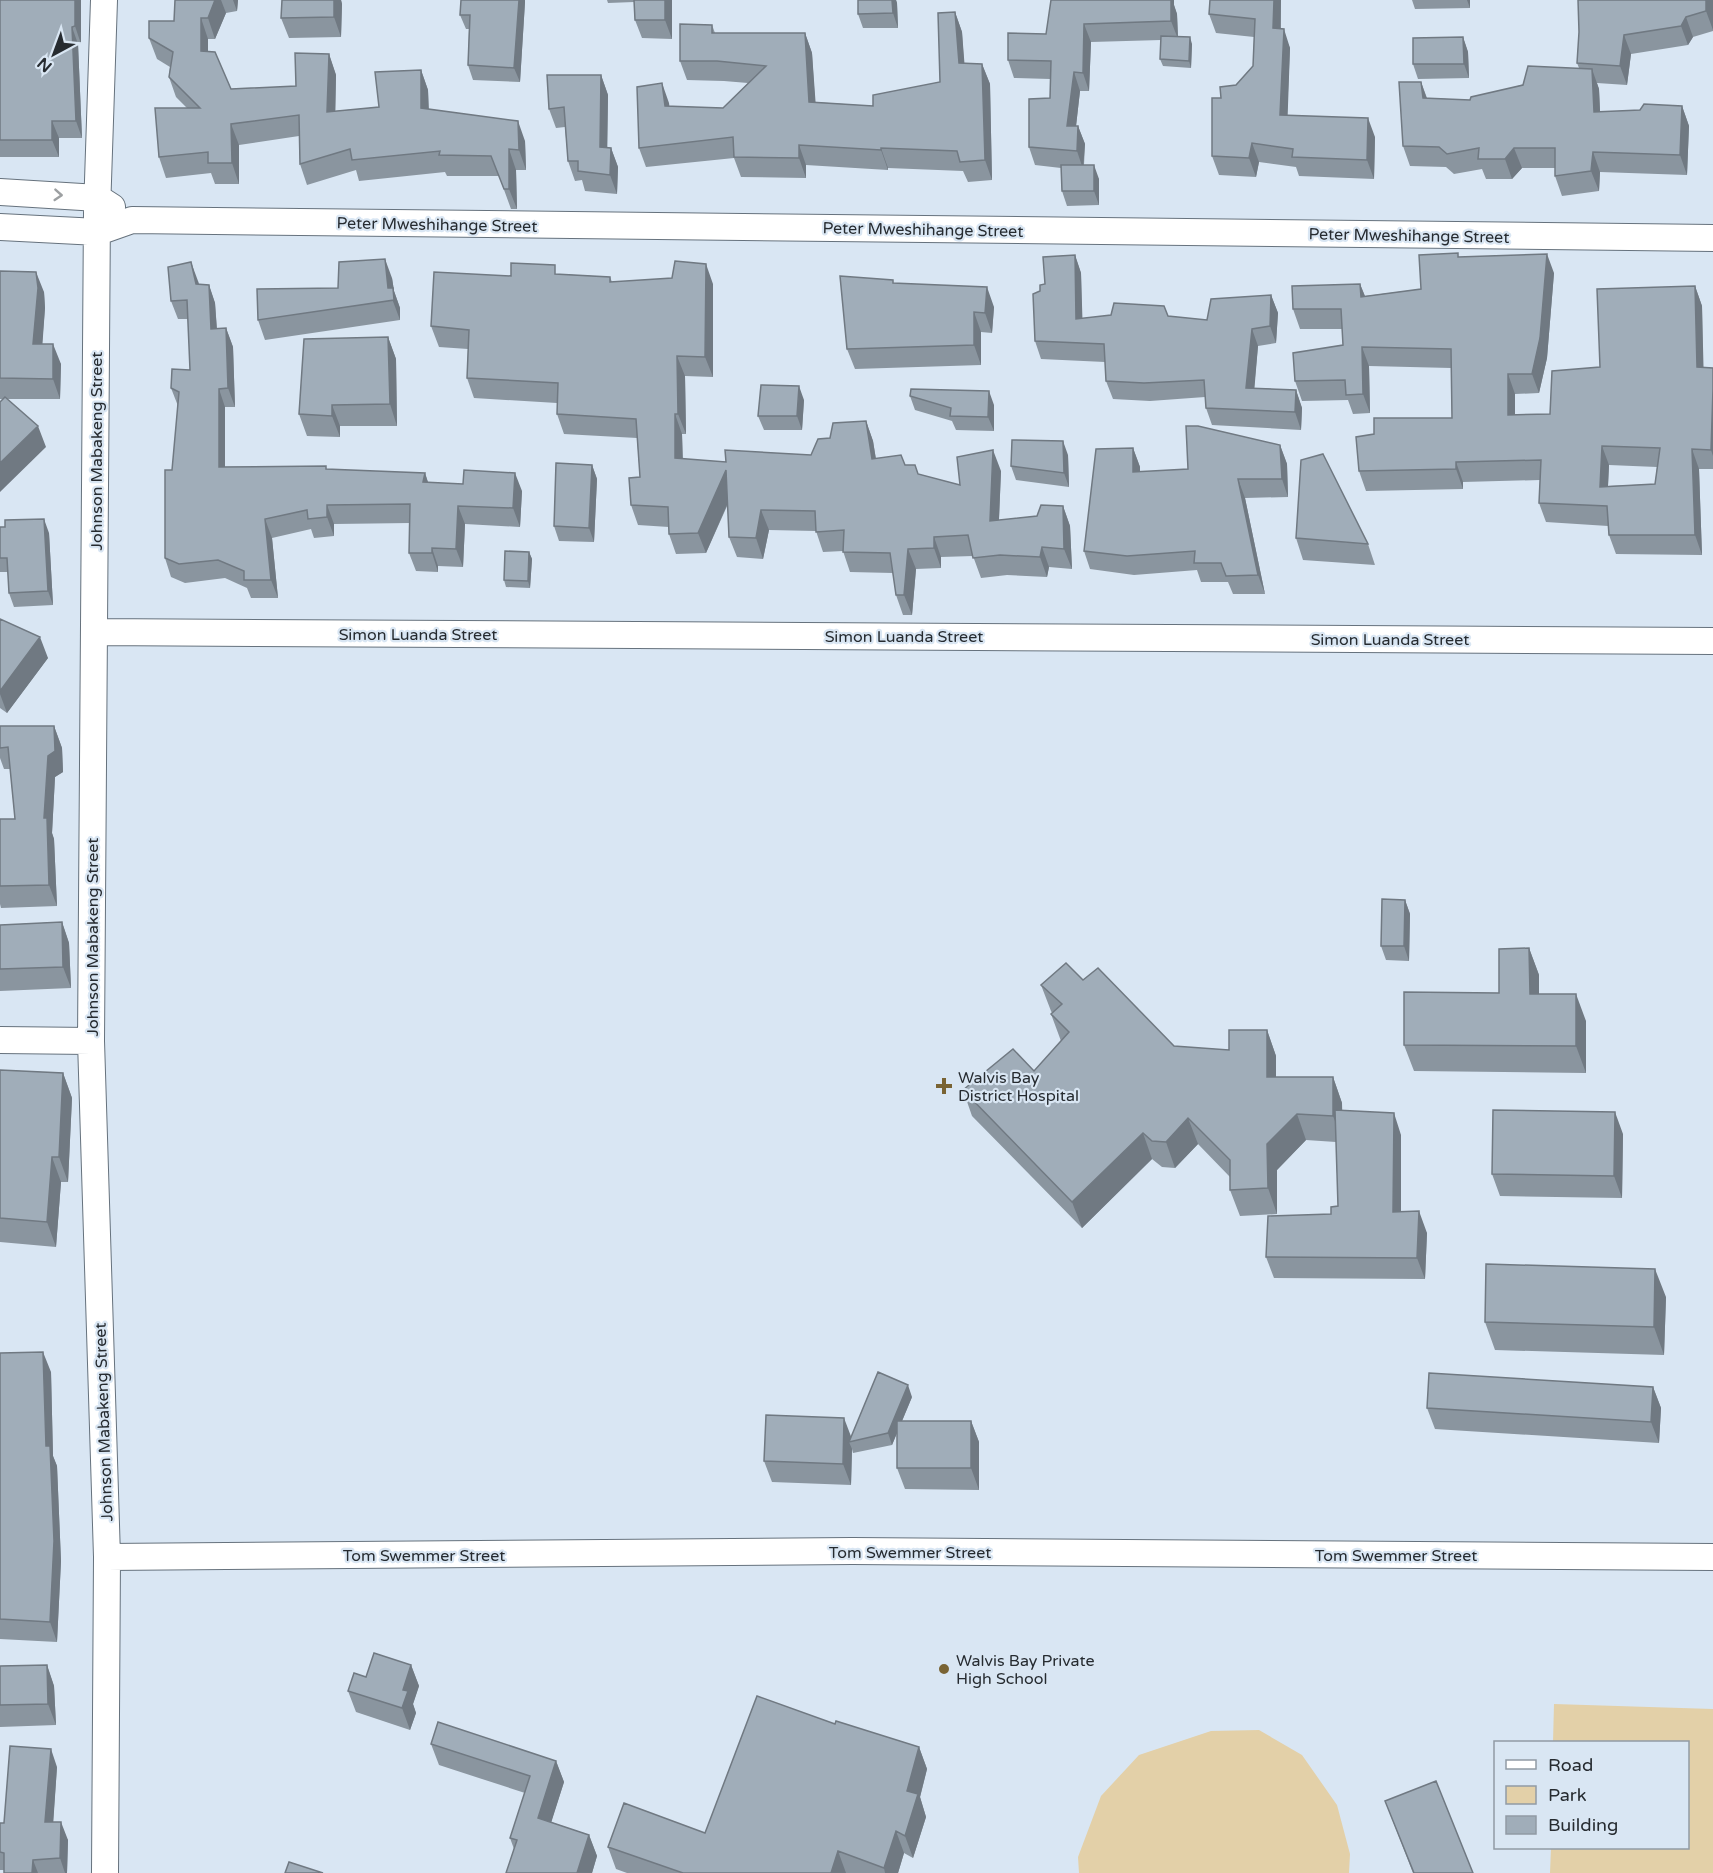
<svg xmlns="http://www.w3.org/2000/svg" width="1713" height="1873" font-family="'Varela Round',sans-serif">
  <rect width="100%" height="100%" fill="#d9e6f3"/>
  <path fill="#e3d0a8" d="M1554,1704L1713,1709V1873H1550L1551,1848H1688V1742H1553Z
    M1259,1730L1302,1755L1337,1805L1350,1854L1349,1873H1079L1078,1857L1101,1796L1139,1755L1211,1731Z"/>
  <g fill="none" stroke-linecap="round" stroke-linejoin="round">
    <g stroke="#66727d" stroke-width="28">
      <path id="minor" d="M104,0L97,211L91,1041L107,1557L105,1873
        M0,192L98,198L112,207
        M0,227L98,232L132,220L1713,238
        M94,632L1713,641
        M0,1040L91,1041
        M107,1557L852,1551L1713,1557"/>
    </g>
    <use href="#minor" stroke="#fff" stroke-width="26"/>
  </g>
  <path fill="#8a959f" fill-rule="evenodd" d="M0,0H81V44H78L82,138H59V157H0Z
    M175,0H238L237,11L226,13L215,39H208V52L231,89L296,86L329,54L336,75L335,111L379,107L421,70L428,90L429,109L525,141L526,170H516L517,209H511L499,176H447L445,172L359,181L356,170L307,185L300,164L299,136L239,145V184H215L211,173L166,178L159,157L187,108L176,97L169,77L170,67L157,59L149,38L174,21Z
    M282,0H341L342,4L341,37L289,38L281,18Z
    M607,0H672V39L642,38L635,20L634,2L608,3Z
    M858,0H896L897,3L898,28H863L858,14Z
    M1051,0L1174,5L1177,14L1178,36L1192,44L1191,68L1163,66L1160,59L1161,40L1091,42L1089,91H1080L1076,126H1078L1085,144L1084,165L1099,179V205L1067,206L1062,191L1061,168L1035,165L1029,147L1050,98V79L1014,78L1008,60L1046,34Z
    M1210,0H1281V29L1290,48L1287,115L1375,137L1374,179L1299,176L1296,167L1259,162L1256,177L1219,175L1212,156L1221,98L1236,85L1253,66L1254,37L1216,33L1209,14Z
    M1412,0H1470V8L1415,9Z
    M1713,0V31L1693,37L1688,45L1631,54L1627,85L1597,83L1599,89L1600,112L1640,110L1682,106L1689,126L1687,175L1600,172L1599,191L1562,196L1555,176V168H1522L1512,179H1486L1482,169L1454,174L1446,167L1410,166L1403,146L1421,82L1427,98L1470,100L1579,68L1577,63L1579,32Z
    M525,2L520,82L473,80L468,65L469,29H466L460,15Z
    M955,12L962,32L964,64H982L990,84L992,180L968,182L963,171L888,168V170L806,165V178L741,177L734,158L646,167L639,148L669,103V106L723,108L748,83L724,81L687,80L680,61L712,25L715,33H805L812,53L815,102L873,106L940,82Z
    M1463,37L1468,52L1469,78L1418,79L1413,64Z
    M601,75L608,95L607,148H611L618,167L617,194L585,191L582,180L575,181L568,161L565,127L556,128L549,109Z
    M1075,255L1081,273L1082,319L1168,316L1207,320L1271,295L1278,313L1276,343L1258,346L1254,388L1296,390L1302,408L1301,430L1212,425L1206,408L1205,397L1150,401L1113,399L1106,381L1105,362L1041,359L1035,341L1040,291Z
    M1459,257L1554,273L1547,358L1539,393L1515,394V415L1550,414L1600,367L1695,286L1702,306L1703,367L1713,368V469H1699L1702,555L1616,554L1609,535L1608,526L1546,522L1539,503L1540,480L1463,482V489L1366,491L1359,471L1374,434L1452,418L1451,368L1369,366L1370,413L1353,414L1348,400L1302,401L1295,381L1343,345L1342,329H1300L1293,309L1360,284L1365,296L1421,289ZM1609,465L1657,467L1655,484L1608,486Z
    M0,271L44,292L45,308L42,344L61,364L60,399H7L46,447L3,399H0Z
    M559,274L610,277L612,282L713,284V377L685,376L686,434H682L683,459L726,462L811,455L830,438L866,421L873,441L876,459L905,465L918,474L960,485L1001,471L999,520L1037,516L1063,506L1070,526L1072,569L1049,567L1047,577L1007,575L981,578L973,556L941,557V568L916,569L912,615H903L896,595L893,573L850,572L843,551L823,552L816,531L769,530L763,559L737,557L729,537L728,504L706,553L676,554L669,534V527L638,525L631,505L640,477L637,438L564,434L557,414V403L474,398L467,378L468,349L439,347L431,326L511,276Z
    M392,278L394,291L400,308V320L265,340L258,320Z
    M198,281L199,284L209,285L215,303L217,329L226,328L233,347L235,407H225V467L425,473L428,482L522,491L520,527L465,524L463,567L438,566V572L416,571L409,553L410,523L334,524V536L314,538L311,529L272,538L278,598H251L247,588L225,578L185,583L171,577L165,558L178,406L171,388L190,370L188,319H178L171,301Z
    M894,283L994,307L992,333L981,332V365L855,369L847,349Z
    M388,337L396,359L397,426H340V437L307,436L299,414Z
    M910,396L994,405V431L956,430L952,421L915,410Z
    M804,400L802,430H764L758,416Z
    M1280,445L1287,464L1288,497L1245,498L1265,594H1233L1228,582H1201L1197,570L1134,575L1090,569L1084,551L1133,448L1140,467V472L1188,469Z
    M1068,455L1069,487L1016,480L1011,466Z
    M592,465L597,479L594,542L559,541L554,526Z
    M0,527L49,533L53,605L14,607L9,593L8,572H0Z
    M1296,538L1368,544L1375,565L1303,560Z
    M529,552L532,559L530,588L506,587L504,580Z
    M0,619L48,658L7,713L0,708Z
    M0,726H54L62,748L63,772L55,777L52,833L54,839L57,906L1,908L0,904V886L15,819L10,769H4L0,758Z
    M1405,900L1410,914L1409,961L1386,960L1381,946Z
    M62,922L69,943L71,988L0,991V925Z
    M1529,948L1539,975V994L1586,1021V1073L1414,1071L1404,1045L1499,993Z
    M1083,980L1174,1046L1229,1050L1267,1030L1276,1056V1077H1333L1342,1103V1110L1401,1135V1212L1427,1233L1425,1279L1274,1278L1266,1257L1331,1214L1338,1206L1336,1142L1306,1140L1277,1170V1214L1240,1216L1230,1190V1177L1198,1144L1175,1168L1162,1167L1152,1159L1082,1228L972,1116L963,1090L1034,1071L1061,1041L1051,1014L1052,1013L1051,1011L1041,985Z
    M0,1070L63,1073L72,1098L68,1182H61L56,1247L0,1242Z
    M1623,1134L1622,1198L1500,1196L1492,1174Z
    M1666,1297L1664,1355L1495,1350L1485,1322Z
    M0,1353L51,1372L53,1456L57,1466L61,1561L57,1642L0,1639Z
    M1653,1387L1661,1408L1659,1443L1435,1429L1427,1408Z
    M912,1397L902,1421H971L979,1442V1490L905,1489L897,1468V1433L892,1445L853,1453L852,1449L851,1485L772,1482L764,1461L851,1437Z
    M47,1665L54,1686L56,1725L0,1727V1666Z
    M411,1665L419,1686L413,1704L416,1713L410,1730L356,1712L348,1691L366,1677Z
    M835,1724L919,1747L927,1769L920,1797L926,1817L913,1858L904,1853L898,1873H627L616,1869L608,1847L705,1833Z
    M431,1744L556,1761L564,1782L551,1822L589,1835L597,1856L592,1873H506L514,1849L510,1838L525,1793L439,1765Z
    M57,1767L53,1822L68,1840L67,1873H4V1870H0V1823H4Z
    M1385,1801L1473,1873H1413Z"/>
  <path fill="#707982" d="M75,0H81V44L75,26Z
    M215,0H221L226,13L215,39L208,18Z
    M233,0H238L237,11Z
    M334,0H341L342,4L341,37L334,17Z
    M519,0H525V2L520,82L514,68Z
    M665,0H672V39L665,20Z
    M892,0H896L897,3L898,28L893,13Z
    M1170,0H1174V5L1177,14L1178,39L1171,21Z
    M1274,0H1281L1280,47L1273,28Z
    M1467,0H1470V8Z
    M1706,0H1713V30L1706,11Z
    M955,12L962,32L966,83L959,63Z
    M1686,17L1693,37L1688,45L1681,26Z
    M201,18L208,39V72L201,51Z
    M1084,24L1091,42L1089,91L1083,73Z
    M72,27L78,44L82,138L76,121Z
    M1284,29L1290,48L1287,134L1280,115Z
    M805,33L812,53L817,122L809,102Z
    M1624,35L1631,54L1627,85L1620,66Z
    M1190,37L1192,44L1191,68L1189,61Z
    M1463,37L1468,52L1469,78L1464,64Z
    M329,54L336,75L335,132L327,112Z
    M982,64L990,84L992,180L985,160Z
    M1592,69L1599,89L1601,132L1594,112Z
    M421,70L428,90L429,129L421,108Z
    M1074,72L1080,91L1074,144L1067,126Z
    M601,75L608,95L607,167L600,147Z
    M1421,82L1428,102L1423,98Z
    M662,83L669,103L672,126L665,106Z
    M1682,106L1689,126L1687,175L1680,155Z
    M1368,118L1375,137L1374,179L1367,160Z
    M52,121L59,138V157L52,140Z
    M518,121L525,141L526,170L519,150Z
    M231,124L239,145V184L232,163Z
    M1078,126L1085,144L1083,169L1077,151Z
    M1252,143L1259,162L1256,177L1249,158Z
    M799,145L806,165V178L799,158Z
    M611,148L618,167L617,194L610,175Z
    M881,148L888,168V170L881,150Z
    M1514,148L1522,168L1512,179L1505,159Z
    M509,149L516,170L517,209L509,189Z
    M1593,152L1600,172L1599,191L1591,171Z
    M1094,165L1099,179V205L1094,191Z
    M1547,254L1554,273L1547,358L1539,393L1532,374Z
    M1075,255L1081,273L1083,337L1076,319Z
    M385,259L392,278L394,291L400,308V320L388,288Z
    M191,262L198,281L203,303L196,284Z
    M706,264L713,284V377L705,357Z
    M36,272L44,292L45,308L41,364L33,344Z
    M1360,284L1368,304L1361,297Z
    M209,285L215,303L218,347L211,329Z
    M1695,286L1702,306L1704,387L1697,367Z
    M987,287L994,307L992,333L985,313Z
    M1271,295L1278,313L1276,343L1270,326Z
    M974,312L981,332V365L974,345Z
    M226,328L233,347L235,407L228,388Z
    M1252,329L1258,346L1253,405L1246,388Z
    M388,337L396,359L397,426L390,404Z
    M53,344L61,364L60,399L53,379Z
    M1362,347L1369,366L1370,413L1363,394Z
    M677,356L685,376L686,434L678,414Z
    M1508,374L1515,394V434L1508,415Z
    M799,386L804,400L802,430L797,416Z
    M219,389L225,407V485L219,467Z
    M1713,389V456L1711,450Z
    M1296,390L1302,408L1301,430L1295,412Z
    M989,391L994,405V431L988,417Z
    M332,405L340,426V437L332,416Z
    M675,414L682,434L683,479L675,458Z
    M866,421L873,441L879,479L872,459Z
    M38,426L46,447L0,492V463Z
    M1063,441L1068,455L1069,487L1064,473Z
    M1280,445L1287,464L1288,497L1282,479Z
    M1602,446L1609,465L1607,506L1600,487Z
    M1133,448L1140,467V491L1133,472Z
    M1692,449L1699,469L1702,555L1695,535Z
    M993,450L1001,471L998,541L990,521Z
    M1456,462L1463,482V489L1456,469Z
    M592,465L597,479L594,542L589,528Z
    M726,470L733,491L706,553L698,533Z
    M425,473L431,492L423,482Z
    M515,473L522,491L520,527L513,508Z
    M1238,479L1245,498L1265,594L1258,575Z
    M327,505L334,524V536L327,517Z
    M458,506L465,524L463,567L456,549Z
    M1063,506L1070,526L1072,569L1064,549Z
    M761,510L769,530L763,559L756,538Z
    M44,519L49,533L53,605L48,591Z
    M265,519L272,538L278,598L271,580Z
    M934,537L941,557V568L934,548Z
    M1042,547L1049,567L1047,577L1040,557Z
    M432,548L438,566V572L432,553Z
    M908,549L916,569L912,615L904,595Z
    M529,552L532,559L530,588L528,581Z
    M40,637L48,658L7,713L0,694V691Z
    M54,726L62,748L63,772L55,777L52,833L54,839L57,906L49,885L44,818L48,756Z
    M1405,900L1410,914L1409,961L1404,946Z
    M62,922L69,943L71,988L63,967Z
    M1529,948L1539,975V1020L1530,994Z
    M1576,994L1586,1021V1073L1576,1046Z
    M1267,1030L1276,1056V1103L1267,1077Z
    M63,1073L72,1098L68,1182L59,1157Z
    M1333,1077L1342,1103L1343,1142L1333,1116Z
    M1615,1112L1623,1134L1622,1198L1614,1176Z
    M1394,1113L1401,1135V1233L1393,1212Z
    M1297,1114L1306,1140L1277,1170V1214L1268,1188L1267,1144Z
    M1188,1118L1198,1144L1175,1168L1166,1142Z
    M1143,1133L1152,1159L1082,1228L1072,1202Z
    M52,1157L61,1182L56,1247L47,1222Z
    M1419,1211L1427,1233L1425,1279L1417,1258Z
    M1655,1269L1666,1297L1664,1355L1654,1327Z
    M43,1352L51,1372L53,1456L57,1466L61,1561L57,1642L50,1622L46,1446Z
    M908,1385L912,1397L892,1445L888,1433Z
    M1653,1387L1661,1408L1659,1443L1651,1422Z
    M844,1418L852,1439L849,1442L852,1449L851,1485L843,1464Z
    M971,1421L979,1442V1490L971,1468Z
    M47,1665L54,1686L56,1725L48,1704Z
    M411,1665L419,1686L413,1704L416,1713L410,1730L402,1708L403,1690Z
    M919,1747L927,1769L920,1797L926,1817L913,1858L905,1836L907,1791Z
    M51,1749L57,1767L52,1841L45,1822Z
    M556,1761L564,1782L546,1839L538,1818Z
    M61,1822L68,1840L67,1873H65L60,1858Z
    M896,1831L904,1853L898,1873H885L884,1868Z
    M589,1835L597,1856L592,1873H577Z
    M838,1851L846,1873H831Z
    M33,1860L38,1873H32Z"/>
  <path fill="#a0adb9" stroke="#707982" stroke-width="1.5" fill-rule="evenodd" d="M0,0H75V26L72,27L76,121H52V140H0Z
    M175,0H215L208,18H201V51L215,52L231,89L296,86L295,53L329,54L327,112L379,107L375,72L421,70V108L518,121L519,150L509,149V189H504L491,156L439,155L440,151L352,160L350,149L300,164L299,115L231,124L232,163H208V152L159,157L155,108H200L169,77L173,52L149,38V21H174Z
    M282,0H334V17L281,18Z
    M461,0H519L514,68L468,65L470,15H460Z
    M634,0H665V20H635Z
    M858,0H892L893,13L858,14Z
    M1051,0H1171V21L1084,24L1083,73L1074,72L1067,126H1078L1077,151L1029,147V99L1050,98L1051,61L1008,60V33L1046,34Z
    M1210,0H1274L1273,28L1284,29L1280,115L1368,118L1367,160L1292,157L1293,149L1252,143L1249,158L1212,156V98H1221L1220,87L1236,85L1253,66L1255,19L1209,14Z
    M1578,0H1706V11L1686,17L1681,26L1624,35L1620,66L1577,63L1579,32Z
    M955,12L959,63L982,64L985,160L960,162L957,151L881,148V150L799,145V158L734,157L733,137L639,148L637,87L662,83L665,106L723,108L766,66L717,61H680V24L712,25V33H805L809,102L873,106V95L940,82L938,13Z
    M1161,36L1190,37L1189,61L1160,59Z
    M1463,37L1464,64H1413V38Z
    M1528,66L1592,69L1594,112L1640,110L1644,104L1682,106L1680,155L1593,152L1591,171L1555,176V148H1514L1505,159H1478L1479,148L1447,154L1439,147L1403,146L1399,82H1421L1423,98L1470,100L1471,97L1523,85Z
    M547,75H601L600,147L611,148L610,175L578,171V161H568L564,107L549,109Z
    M1061,165H1094V191H1062Z
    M1458,253V257L1547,254L1540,338L1532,374H1508V415L1550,414L1552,371L1600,367L1597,289L1695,286L1697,367L1713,368V389L1711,450L1692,449L1695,535H1609L1607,506L1539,503L1541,460L1456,462V469L1359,471L1356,437L1374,434V418H1452L1451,349L1362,347L1363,394L1346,395L1345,380L1295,381L1293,353L1343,345L1341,309H1293L1292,286L1360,284L1361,297L1421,289L1419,255ZM1602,446L1660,448L1655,484L1600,487Z
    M1075,255L1076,319L1111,315L1114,303L1164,306L1168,316L1207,320L1211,299L1271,295L1270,326L1252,329L1246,388L1296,390L1295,412L1206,408L1204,380L1144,383L1106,381L1104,344L1035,341L1033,294L1040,291V285L1045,284L1043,257Z
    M385,259L388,288H393L394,300L258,320L257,289L338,288L339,262Z
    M675,261L706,264L705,357L677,356L678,414H675V458L726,462L725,450L811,455L818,439L830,438L833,423L866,421L872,459L901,455L905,465H915L918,474L960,485L957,457L993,450L990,521L1037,516L1041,505L1063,506L1064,549L1042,547L1040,557L1000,555L973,558L968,535L934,537V548L908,549L904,595H896L890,553L843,552L844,530L816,532L815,511L761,510L756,538L729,537L726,470L698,533L669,534L668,507L631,505L629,478L640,477L636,419L557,414L558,383L467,378L469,330L431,326L434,272L511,276V263L555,265V274L610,277V282L672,278Z
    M191,262L196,284L209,285L211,329L226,328L228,388L219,389V467L326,466V469L425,473L423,482L463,484L464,470L515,473L513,508L458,506L456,549L432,548V553H409L410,504L327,505V517L308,519L307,510L265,519L271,580H244V571L218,560L179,564L165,558V470H172L179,392L171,388L172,369L190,370L187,300L171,301L168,267Z
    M0,271L36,272L38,288L33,344H53V379L0,378Z
    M840,276L893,280V283L987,287L985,313L974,312V345L847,349Z
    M388,337L390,404L332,405V416L299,414L304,339Z
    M761,385L799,386L797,416H758Z
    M911,389L989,391L988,417L950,416L951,408L910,396Z
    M5,397L38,426L0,463V402Z
    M1186,426H1198L1280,445L1282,479H1238L1258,575L1226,576L1221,563H1194L1195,551L1127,556L1084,551L1096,449L1133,448V472L1188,469Z
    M1012,440L1063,441L1064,473L1011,466Z
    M1323,454L1368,544L1296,538L1301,460Z
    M556,463L592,465L589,528L554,526Z
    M44,519L48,591L9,593L7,558H0V527H5V520Z
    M505,551L529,552L528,581L504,580Z
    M0,619L40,637L0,691Z
    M0,726H54L55,751L48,756L44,818H47L49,885L0,886V819H15L8,747L0,748Z
    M1382,899L1405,900L1404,946H1381Z
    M62,922L63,967L0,969V925Z
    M1529,948L1530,994H1576V1046L1404,1045V992L1499,993V949Z
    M1066,963L1083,980L1098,968L1174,1046L1229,1050V1030H1267V1077H1333V1116L1297,1114L1267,1144L1268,1188L1230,1190V1160L1188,1118L1166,1142L1152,1141L1143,1133L1072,1202L963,1090L1013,1049L1034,1071L1069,1032L1051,1014L1062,1004L1041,985Z
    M0,1070L63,1073L59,1157H52L47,1222L0,1218Z
    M1335,1110L1394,1113L1393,1212L1419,1211L1417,1258L1266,1257L1268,1216L1331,1214V1207L1338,1206Z
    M1493,1110L1615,1112L1614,1176L1492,1174Z
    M1486,1264L1655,1269L1654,1327L1485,1322Z
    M43,1352L46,1446H50L54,1541L50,1622L0,1619V1353Z
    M878,1372L908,1385L888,1433L849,1442Z
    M1429,1373L1653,1387L1651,1422L1427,1408Z
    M766,1415L844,1418L843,1464L764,1461Z
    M897,1421H971V1468H897Z
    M374,1653L411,1665L403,1690L408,1691L402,1708L348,1691L354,1673L366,1677Z
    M47,1665L48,1704L0,1705V1666Z
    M757,1696L835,1724L836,1721L919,1747L907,1791L918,1794L905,1836L896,1831L884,1868L838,1851L831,1873H683L608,1847L624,1803L705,1833Z
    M438,1722L556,1761L538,1818L589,1835L577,1873H506L517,1840L510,1838L530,1776L431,1744Z
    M10,1746L51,1749L45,1822H61L60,1858L33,1860L32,1873H4V1853L0,1852V1823H4Z
    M1436,1781L1473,1873H1414L1385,1801Z
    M289,1862L323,1873H285Z"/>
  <defs><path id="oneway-chevron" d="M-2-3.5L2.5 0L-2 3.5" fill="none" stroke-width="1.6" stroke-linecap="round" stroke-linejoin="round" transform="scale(1.5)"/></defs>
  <use stroke="#9da0a2" href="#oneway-chevron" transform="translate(58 195) rotate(4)"/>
  <g fill="#796333" stroke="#d9e6f3" stroke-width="2">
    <path d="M941 1077h6v6h6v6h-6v6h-6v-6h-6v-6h6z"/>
    <circle cx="944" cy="1669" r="6"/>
  </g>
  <g text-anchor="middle" stroke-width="4.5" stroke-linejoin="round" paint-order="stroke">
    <g font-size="16" fill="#262b30" stroke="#d9e6f3">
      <text transform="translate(437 224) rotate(1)" y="6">Peter Mweshihange Street</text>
      <text transform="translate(923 229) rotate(1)" y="6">Peter Mweshihange Street</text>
      <text transform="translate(1409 235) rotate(1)" y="6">Peter Mweshihange Street</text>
      <text transform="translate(96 451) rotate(-90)" y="6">Johnson Mabakeng Street</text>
      <text x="418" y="640">Simon Luanda Street</text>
      <text x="904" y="642">Simon Luanda Street</text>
      <text x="1390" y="645">Simon Luanda Street</text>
      <text transform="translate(92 937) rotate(-90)" y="6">Johnson Mabakeng Street</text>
      <text transform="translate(103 1422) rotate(-92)" y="6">Johnson Mabakeng Street</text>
      <text x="910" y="1558">Tom Swemmer Street</text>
      <text x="424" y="1561">Tom Swemmer Street</text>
      <text x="1396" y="1561">Tom Swemmer Street</text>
    </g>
    <g font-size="16" fill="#262b30" stroke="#d9e6f3" text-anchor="start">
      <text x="958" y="1083">Walvis Bay<tspan x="958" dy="18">District Hospital</tspan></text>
      <text x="956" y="1666">Walvis Bay Private<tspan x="956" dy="18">High School</tspan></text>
    </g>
  </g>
  <rect x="1494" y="1741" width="195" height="108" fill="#d9e6f3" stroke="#919ba5" stroke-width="1.5"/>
  <rect x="1506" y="1760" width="30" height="9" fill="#ffffff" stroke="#919ba5" stroke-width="1.5"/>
  <text x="1548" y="1771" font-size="18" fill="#262b30">Road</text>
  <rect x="1506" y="1786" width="30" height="18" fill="#e3d0a8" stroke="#919ba5" stroke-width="1.5"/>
  <text x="1548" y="1801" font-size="18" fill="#262b30">Park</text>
  <rect x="1506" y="1816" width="30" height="18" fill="#a0adb9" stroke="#919ba5" stroke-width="1.5"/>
  <text x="1548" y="1831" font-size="18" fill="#262b30">Building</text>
  <g transform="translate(54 54) rotate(221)" stroke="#d9e6f3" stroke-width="4.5" paint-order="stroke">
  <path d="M0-4.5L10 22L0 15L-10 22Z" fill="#262b30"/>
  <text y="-9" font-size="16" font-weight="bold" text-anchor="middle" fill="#262b30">N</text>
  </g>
</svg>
